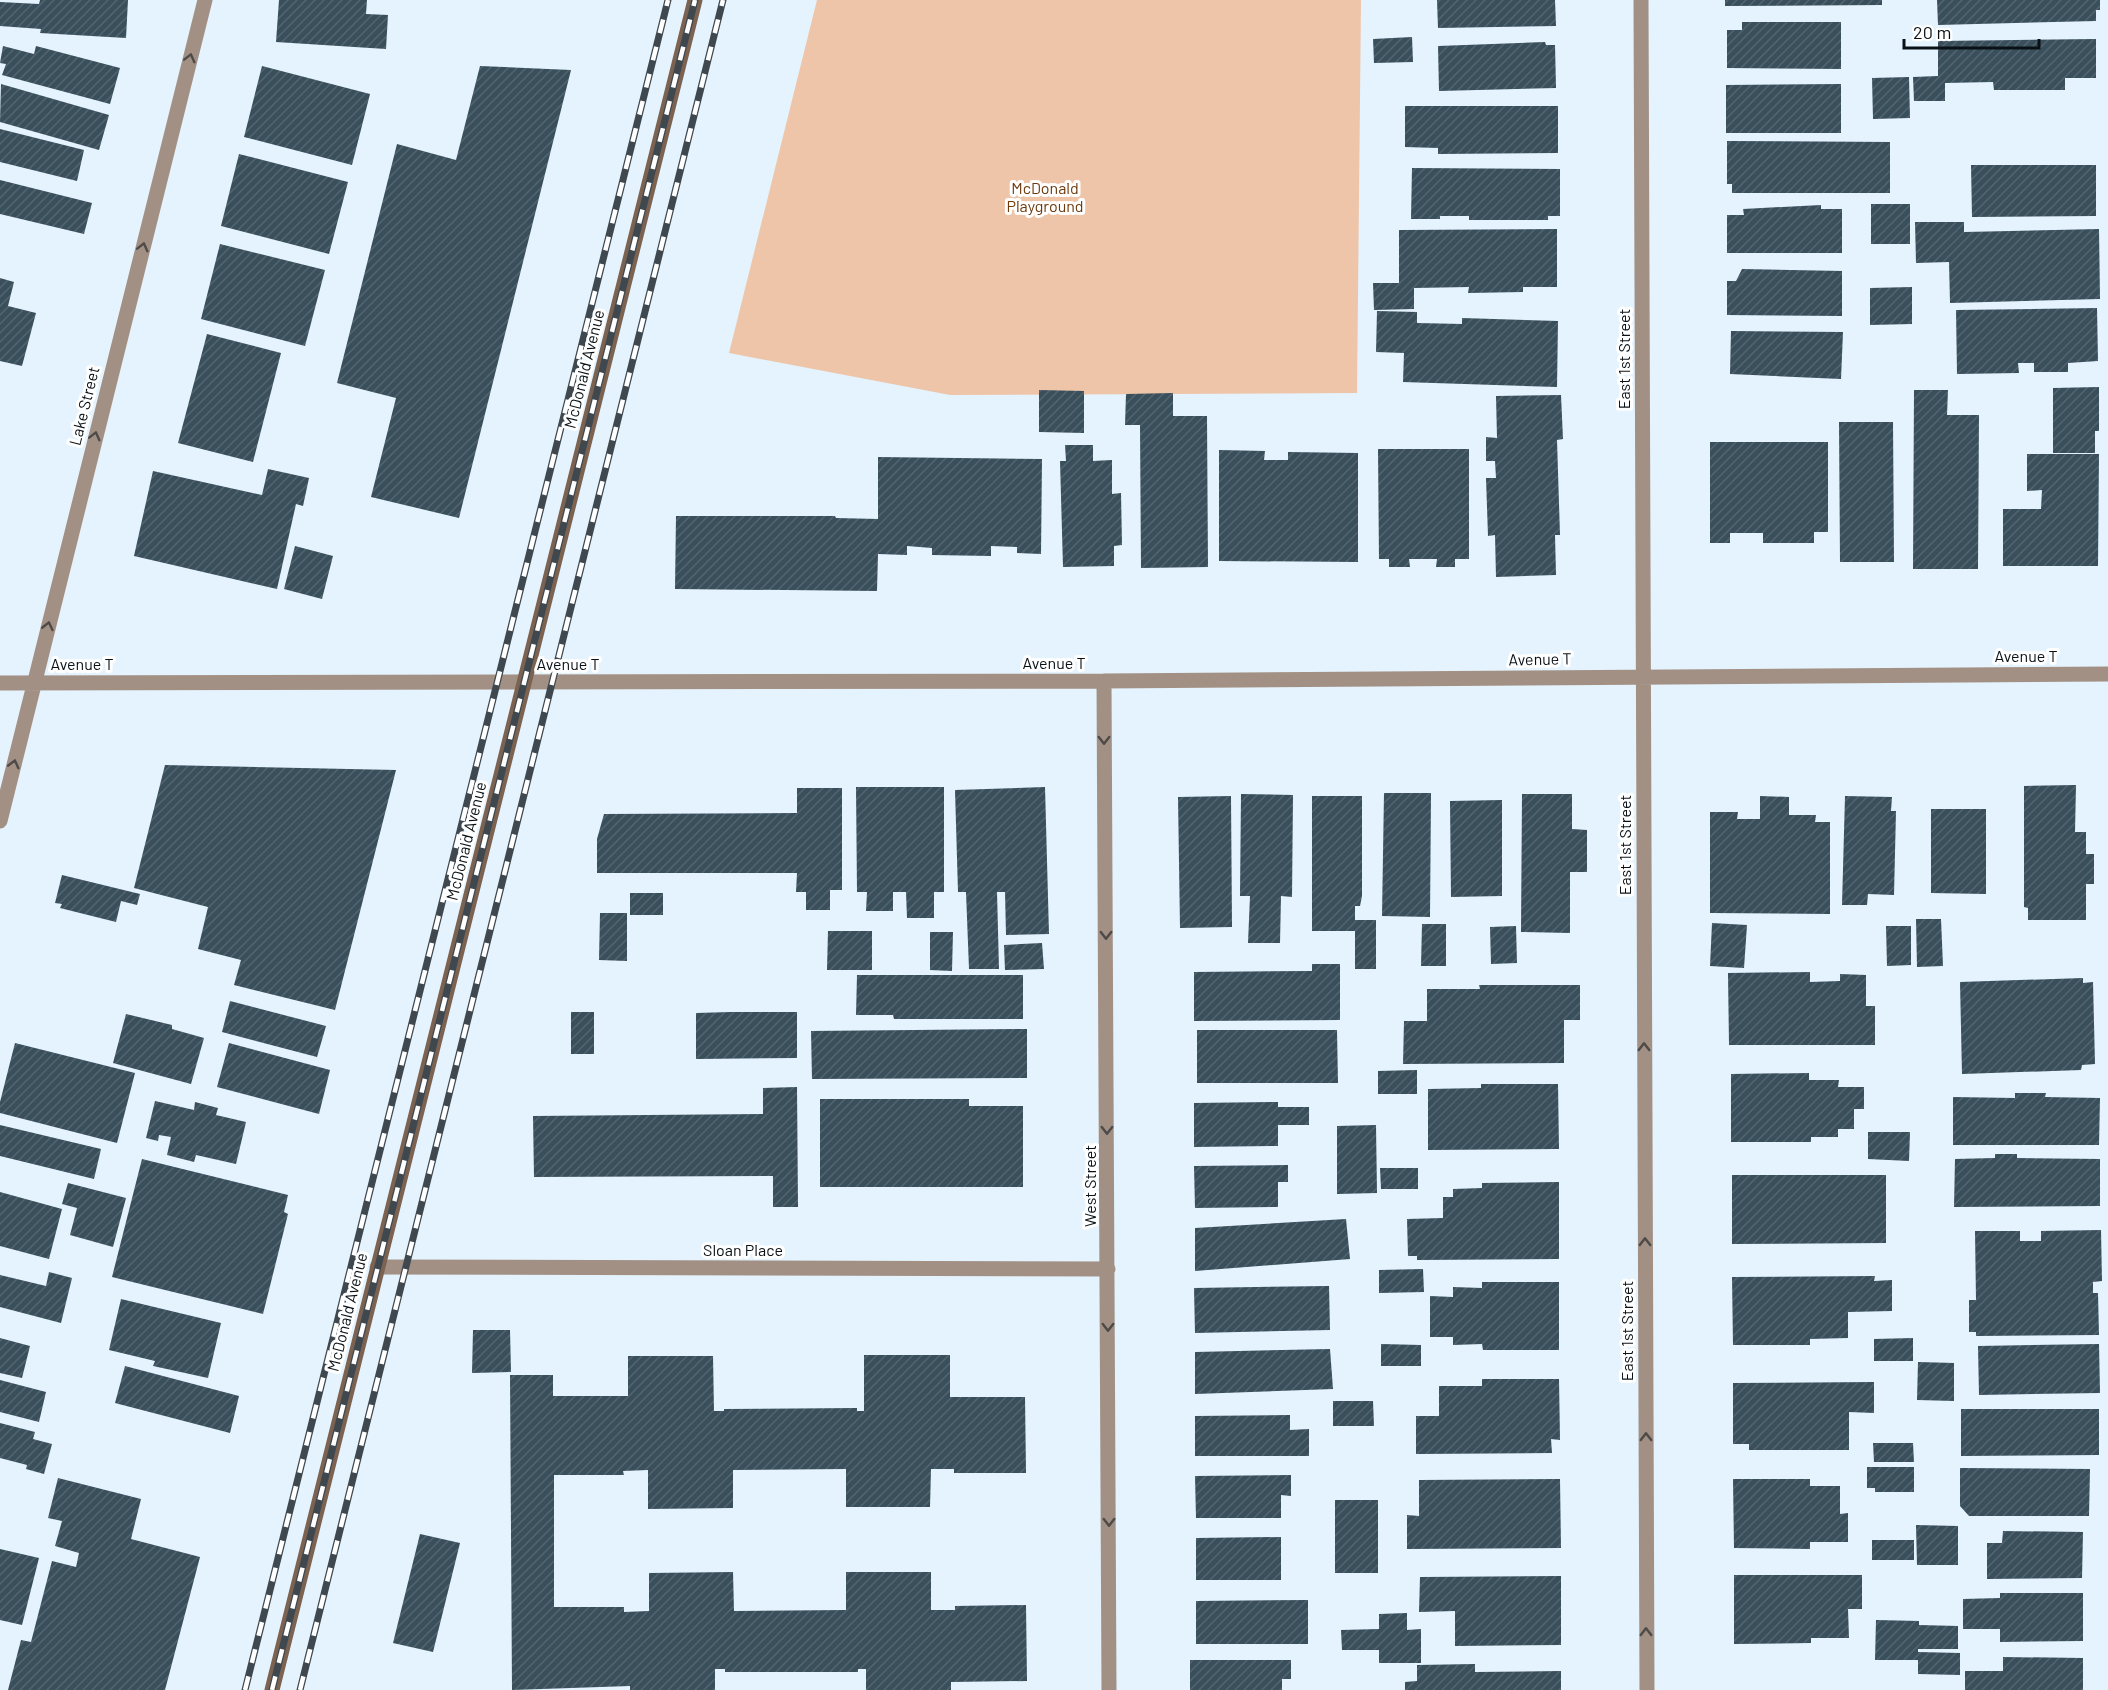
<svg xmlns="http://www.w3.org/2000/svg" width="2108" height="1690" font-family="Barlow,sans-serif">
  <defs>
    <pattern id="building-hatch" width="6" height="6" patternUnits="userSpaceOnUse" patternTransform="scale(1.5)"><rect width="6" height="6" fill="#3a4f5c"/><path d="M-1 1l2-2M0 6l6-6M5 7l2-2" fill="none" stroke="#53646f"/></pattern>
  </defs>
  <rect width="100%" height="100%" fill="#e4f3fd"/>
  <path fill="#eec5a9" d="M817,0H1361L1357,393L950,395L729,353Z"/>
  <path fill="url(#building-hatch)" d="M40,0H128L126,38L40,33L41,29L0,26V2L39,4Z
    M279,0H367L366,14L388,15L386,49L276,42Z
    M1437,0H1555L1556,26L1438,28Z
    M1725,0H1882V5L1725,6Z
    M1937,0H2100V10H2096V21L1938,25Z
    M1742,22H1841V69L1727,68V30H1742Z
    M1412,37L1413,62L1374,63L1373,39Z
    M2096,39V78H2065V90H1994L1993,82L1945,83V101H1914L1913,77L1938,76V41Z
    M1545,42L1546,45H1555L1556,88L1439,91L1438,46Z
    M3,46L34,54L36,46L120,68L110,104L2,75L6,64L0,63Z
    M262,66L370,94L352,165L244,137Z
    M480,66L571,70L459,518L371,497L396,398L337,383L397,144L456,160Z
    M1909,77L1910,118L1873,119L1872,78Z
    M1,84L109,115L99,150L0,122Z
    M1841,84V133H1726V85Z
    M1405,106H1558V153L1438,154V148L1405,147Z
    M0,129L84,150L77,181L0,162Z
    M1727,141L1890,142V193H1732V184H1727Z
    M239,154L348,182L329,254L221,226Z
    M1971,165H2096V216L1972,217Z
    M1412,168L1560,169V216H1548V220H1469V216H1440V219H1411Z
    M0,180L92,203L84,234L0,214Z
    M1871,204H1910V244H1871Z
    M1821,205V209H1842V253H1727V215H1744L1743,209Z
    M1915,222H1964V232L2099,229L2100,299L1950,303L1949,262L1916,263Z
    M1557,229V287H1523V292L1468,293L1469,287L1414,288V309L1374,310L1373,283H1399V230Z
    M220,244L325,270L305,346L201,319Z
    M1742,269L1842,271V316L1727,315V281H1736Z
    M0,278L14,282L8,306L36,313L22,366L0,361Z
    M1912,287V324L1870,325V288Z
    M2097,308L2098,361L2068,363V372H2034V363H2018L2019,373L1957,374L1956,310Z
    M1377,311L1417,312V323L1462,324V318L1558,321L1557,387L1403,382L1404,353L1376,352Z
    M1731,331L1843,332L1841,379L1730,374Z
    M207,334L281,353L253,462L178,443Z
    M2099,387V431H2095V453H2053V388Z
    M1039,390L1084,391V433L1039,432Z
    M1914,390H1948L1947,415H1979L1978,569H1913Z
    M1173,393V416H1207L1208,567L1141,568L1140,425H1125L1126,394Z
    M1561,395L1563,439L1557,440L1560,535H1555L1556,575L1496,577L1495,535L1488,536L1486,478H1496L1495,461H1486V437L1497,438L1496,396Z
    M1839,422H1893L1894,562H1840Z
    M1710,442H1828V532H1814V543H1763V533H1730V543H1710Z
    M1065,445H1093V461L1112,460V494L1121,493L1122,545L1114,546V566L1063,567L1060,461H1066Z
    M1378,449H1469V559H1455V567H1436L1437,559H1409L1410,567H1389V559H1379Z
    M1219,450L1265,451L1264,460H1288V452L1358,453V562L1219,561Z
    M2027,454H2099L2098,566H2003V509H2041L2042,490L2027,491Z
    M878,457L1042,459L1041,554L1017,553V547L991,546V556L932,555V548L907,546V555L878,554L877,591L675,589L676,516H835L836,518L878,519Z
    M268,469L309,478L303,506L296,504L277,589L134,556L153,471L262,495Z
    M295,546L333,556L322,599L284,589Z
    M165,765L396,770L335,1010L234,985L241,960L198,949L208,907L134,888Z
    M2076,785L2075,832H2086V854H2094V884H2086V920H2028V908L2024,907V786Z
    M856,787H944V892H934V918H907L906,892H893V911H866L867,892H857Z
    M1045,787L1049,934L1006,935L1005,892H997L999,969H969L966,892H958L955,790Z
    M797,788H842V890H830V910H806V892H796L797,873H597V839L604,814L797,813Z
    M1384,793H1431L1430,917L1382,916Z
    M1241,794L1293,795L1292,897L1281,896L1280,943H1248L1250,896H1240Z
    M1522,794H1572V829L1587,830V872H1570V933L1521,932Z
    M1231,796L1232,927L1180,928L1178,797Z
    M1312,796H1362V896L1360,906H1355V920H1376V969H1355V931H1312Z
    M1760,796L1789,797V815H1816L1815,822H1830V914L1710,913V812H1738L1737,819H1760Z
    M1845,796L1892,797L1891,811H1896L1894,895L1868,894L1867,905H1842Z
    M1502,800V896L1451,897L1450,801Z
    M1931,809H1986V894L1931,893Z
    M62,875L140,894L137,905L121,901L116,922L60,908L62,904L55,903Z
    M630,893H663V915H630Z
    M600,913H627V961L599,960Z
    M1916,919H1941L1943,966L1917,967Z
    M1712,923L1747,925L1744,968L1710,966Z
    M1422,924H1446V966H1421Z
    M1516,926L1517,963L1491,964L1490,927Z
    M1886,926H1911V965L1887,966Z
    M828,931H872V970H827Z
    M930,932H953L952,971L930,970Z
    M1042,943L1044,969L1005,970L1004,945Z
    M1312,964H1340V1020L1194,1021V972L1312,971Z
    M1810,972V982L1840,981V974L1866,975V1006H1875V1045H1729L1728,973Z
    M857,975H1023V1019H894L893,1015H856Z
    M2083,978V983L2093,982L2095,1064L2082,1065L2081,1070L1962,1074L1960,982Z
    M1479,985H1580V1020H1564V1063L1403,1064L1404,1021H1427V989H1480Z
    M230,1001L326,1026L317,1057L222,1032Z
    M571,1012H594V1054H571Z
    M731,1012H797V1058L696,1059V1013Z
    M126,1014L172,1025V1029L204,1038L191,1084L113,1063Z
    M1027,1029V1078L812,1079L811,1031Z
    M1197,1030H1337L1338,1083H1197Z
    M15,1043L135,1073L117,1143L0,1113V1102Z
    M229,1043L330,1070L319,1114L217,1087Z
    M1417,1070V1094H1378V1071Z
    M1809,1073V1080H1839L1838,1087H1864V1109H1854V1129H1838V1137H1811V1142H1731V1074Z
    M1481,1084H1558L1559,1149L1428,1150V1089L1481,1088Z
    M797,1087L798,1207H773V1176L534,1177L533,1116L763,1114V1088Z
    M2015,1093H2046L2045,1097L2100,1098L2099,1145H1953V1097L2015,1098Z
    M820,1099H969V1106H1023V1187H820Z
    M155,1101L194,1110L195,1102L218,1108L216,1115L246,1122L236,1164L196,1155L194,1162L167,1155L171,1137L159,1135L158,1141L146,1138Z
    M1278,1102V1107H1309V1125H1278V1146L1194,1147V1103Z
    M0,1125L101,1149L94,1179L0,1156Z
    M1376,1125L1377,1193L1337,1194V1126Z
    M1868,1132H1910L1909,1161L1868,1159Z
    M1995,1154H2017V1158L2100,1159V1206L1954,1207L1955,1159L1995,1158Z
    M142,1159L288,1195L284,1212L288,1214L263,1314L112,1277Z
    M1288,1165V1182H1278V1207L1195,1208L1194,1166Z
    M1380,1168H1418V1189H1381Z
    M1732,1175H1886V1243L1732,1244Z
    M1559,1182V1259L1417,1260V1256H1408L1407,1219L1443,1218V1197H1453V1189L1482,1188V1183Z
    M68,1183L126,1198L113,1247L70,1235L77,1208L62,1204Z
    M0,1192L62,1209L49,1259L0,1246Z
    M1346,1219L1350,1259L1195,1271V1228Z
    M2101,1230L2102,1281L2093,1282V1293H2098L2099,1335L1976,1336V1332H1969V1300H1976L1975,1231H2020V1241H2041V1231Z
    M1423,1269L1424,1292L1379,1293V1270Z
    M49,1272L72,1278L61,1323L0,1307V1275L46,1286Z
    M1875,1276L1874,1281L1892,1280V1311L1848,1312V1338L1810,1339V1345H1733L1732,1277Z
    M1482,1282H1559V1350H1483L1482,1344L1453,1345V1337H1430V1296L1453,1297V1287L1482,1288Z
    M1329,1286L1330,1330L1195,1333L1194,1288Z
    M121,1299L221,1323L208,1378L153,1366L155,1361L109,1350Z
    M473,1330H510L511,1372L472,1373Z
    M0,1338L30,1346L22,1378L0,1373Z
    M1913,1338V1361H1874V1339Z
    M1381,1344L1421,1345V1366H1381Z
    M2099,1344L2100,1393L1979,1395L1978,1346Z
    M1330,1349L1333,1389L1195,1394V1352Z
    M864,1355H950V1397H1025L1026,1473H954V1469H931L930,1507H846V1469L733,1470V1508L648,1509V1470L623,1471L624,1475H554V1607H624V1612L649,1611V1573L733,1572L734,1611L846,1610V1572H931V1610H955V1606L1026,1605L1027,1681L951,1682V1690H866V1669H858V1672H725V1669H715V1690H630V1686L512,1690L510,1375H553V1396H628V1356H713L714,1411H724V1409L857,1408V1411H864Z
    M1918,1362L1954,1363V1401L1917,1400Z
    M125,1366L239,1396L230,1433L115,1403Z
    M1482,1379H1559L1560,1440L1551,1439L1552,1453L1416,1454V1416H1439V1386H1482Z
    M0,1380L46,1392L39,1422L0,1412Z
    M1874,1382V1413L1849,1412V1450H1749V1444H1733V1383Z
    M1333,1401H1373L1374,1426H1333Z
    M1961,1409H2099V1455L1961,1456Z
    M1290,1415V1430L1309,1429V1456H1195V1416Z
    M0,1423L35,1432L33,1439L52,1444L44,1474L26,1469L27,1465L0,1458Z
    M1873,1443H1913L1914,1462H1874Z
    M1867,1467H1914V1492H1875V1488H1867Z
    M1960,1468L2090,1469L2089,1516H1969L1960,1506Z
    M1291,1475V1496L1281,1495V1518H1196L1195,1476Z
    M58,1478L141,1499L131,1539L200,1557L165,1690H8L21,1640L31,1642L52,1561L76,1567L79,1553L55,1546L62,1521L48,1518Z
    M1560,1479L1561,1548L1407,1549V1515L1419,1516V1480Z
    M1733,1479H1810V1486H1840V1514L1848,1513V1542H1810V1549L1734,1548Z
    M1335,1500H1378V1573H1335Z
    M1916,1525L1958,1526V1565H1917Z
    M2003,1531L2083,1532L2082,1578L1987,1579V1543H2002Z
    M420,1534L460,1543L433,1652L393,1643Z
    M1281,1537V1580H1196V1538Z
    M1872,1540H1914V1560H1872Z
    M0,1549L39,1558L22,1625L0,1620Z
    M1734,1575H1862V1609H1848L1849,1638H1811V1643L1734,1644Z
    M1561,1576V1645L1455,1646V1611L1419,1612L1420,1577Z
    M2000,1593H2083V1641L2000,1642V1629H1963V1599L2000,1598Z
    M1308,1600V1644H1196V1601Z
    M1407,1613V1630L1421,1629V1663H1379V1650H1342L1341,1630L1379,1629V1614Z
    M1876,1620L1919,1621V1625L1958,1626V1649H1918V1652L1960,1653V1675L1918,1674V1660H1875Z
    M2003,1657L2083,1658V1690H1965V1671H2003Z
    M1190,1660H1291V1679H1282V1690H1190Z
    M1475,1664V1672L1561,1671V1690H1405V1682L1417,1681V1665Z"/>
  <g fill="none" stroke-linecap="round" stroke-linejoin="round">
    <path stroke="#a29084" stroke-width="15" d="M1641,0L1647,1690
      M1104,681L1109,1690
      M0,683L1104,681L2108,674
      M0,821L205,0
      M377,1267L1108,1269"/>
    <path stroke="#7b6251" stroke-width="15" d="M272,1690L695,0"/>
    <g stroke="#3f484f" stroke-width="7">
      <path id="rail" d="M245,1690L668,0
        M272,1690L695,0
        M300,1690L723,0"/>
    </g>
    <use href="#rail" stroke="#fff" stroke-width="4.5" stroke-dasharray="14" stroke-linecap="butt"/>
  </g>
  <defs><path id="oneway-chevron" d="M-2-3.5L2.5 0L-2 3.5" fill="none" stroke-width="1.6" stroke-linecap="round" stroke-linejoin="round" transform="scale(1.5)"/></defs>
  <g stroke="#4e4a48">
    <use href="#oneway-chevron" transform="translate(190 58) rotate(-76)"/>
    <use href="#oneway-chevron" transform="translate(143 247) rotate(-76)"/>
    <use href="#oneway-chevron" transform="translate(95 436) rotate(-76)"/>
    <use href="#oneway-chevron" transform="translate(48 626) rotate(-77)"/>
    <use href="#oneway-chevron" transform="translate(1104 740) rotate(90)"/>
    <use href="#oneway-chevron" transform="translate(14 764) rotate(-76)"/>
    <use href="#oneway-chevron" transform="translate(1106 935) rotate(90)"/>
    <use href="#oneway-chevron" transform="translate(1644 1047) rotate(-90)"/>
    <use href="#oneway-chevron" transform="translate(1107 1130) rotate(90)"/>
    <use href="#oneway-chevron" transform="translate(1645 1242) rotate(-90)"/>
    <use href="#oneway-chevron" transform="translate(1108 1327) rotate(90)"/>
    <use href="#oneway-chevron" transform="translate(1646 1437) rotate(-90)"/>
    <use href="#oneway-chevron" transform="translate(1109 1522) rotate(90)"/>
    <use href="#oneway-chevron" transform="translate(1646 1632) rotate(-90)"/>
  </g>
  <g text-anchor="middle" stroke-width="6" stroke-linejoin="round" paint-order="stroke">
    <g font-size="16" fill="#6e3a0c" stroke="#fff">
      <text x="1045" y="194">McDonald<tspan x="1045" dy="18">Playground</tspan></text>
    </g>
    <g font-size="16" fill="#091116" stroke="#fff">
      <text transform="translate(1624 359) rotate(-90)" y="6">East 1st Street</text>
      <text transform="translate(584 369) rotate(-76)" y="6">McDonald Avenue</text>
      <text transform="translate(84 406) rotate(-76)" y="6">Lake Street</text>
      <text x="2026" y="662">Avenue T</text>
      <text transform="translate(1540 659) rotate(-1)" y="6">Avenue T</text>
      <text x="1054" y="669">Avenue T</text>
      <text x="82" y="670">Avenue T</text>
      <text x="568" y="670">Avenue T</text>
      <text transform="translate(466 841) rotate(-76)" y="6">McDonald Avenue</text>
      <text transform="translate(1625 845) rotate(-90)" y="6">East 1st Street</text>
      <text transform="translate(1090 1186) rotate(-90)" y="6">West Street</text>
      <text x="743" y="1256">Sloan Place</text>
      <text transform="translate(347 1312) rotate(-76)" y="6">McDonald Avenue</text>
      <text transform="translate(1627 1331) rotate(-90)" y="6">East 1st Street</text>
    </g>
  </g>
  <path d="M1904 39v9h135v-9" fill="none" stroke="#091116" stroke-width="3"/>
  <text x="1913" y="39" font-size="18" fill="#091116" stroke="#ffffff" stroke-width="4.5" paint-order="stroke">20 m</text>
</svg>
